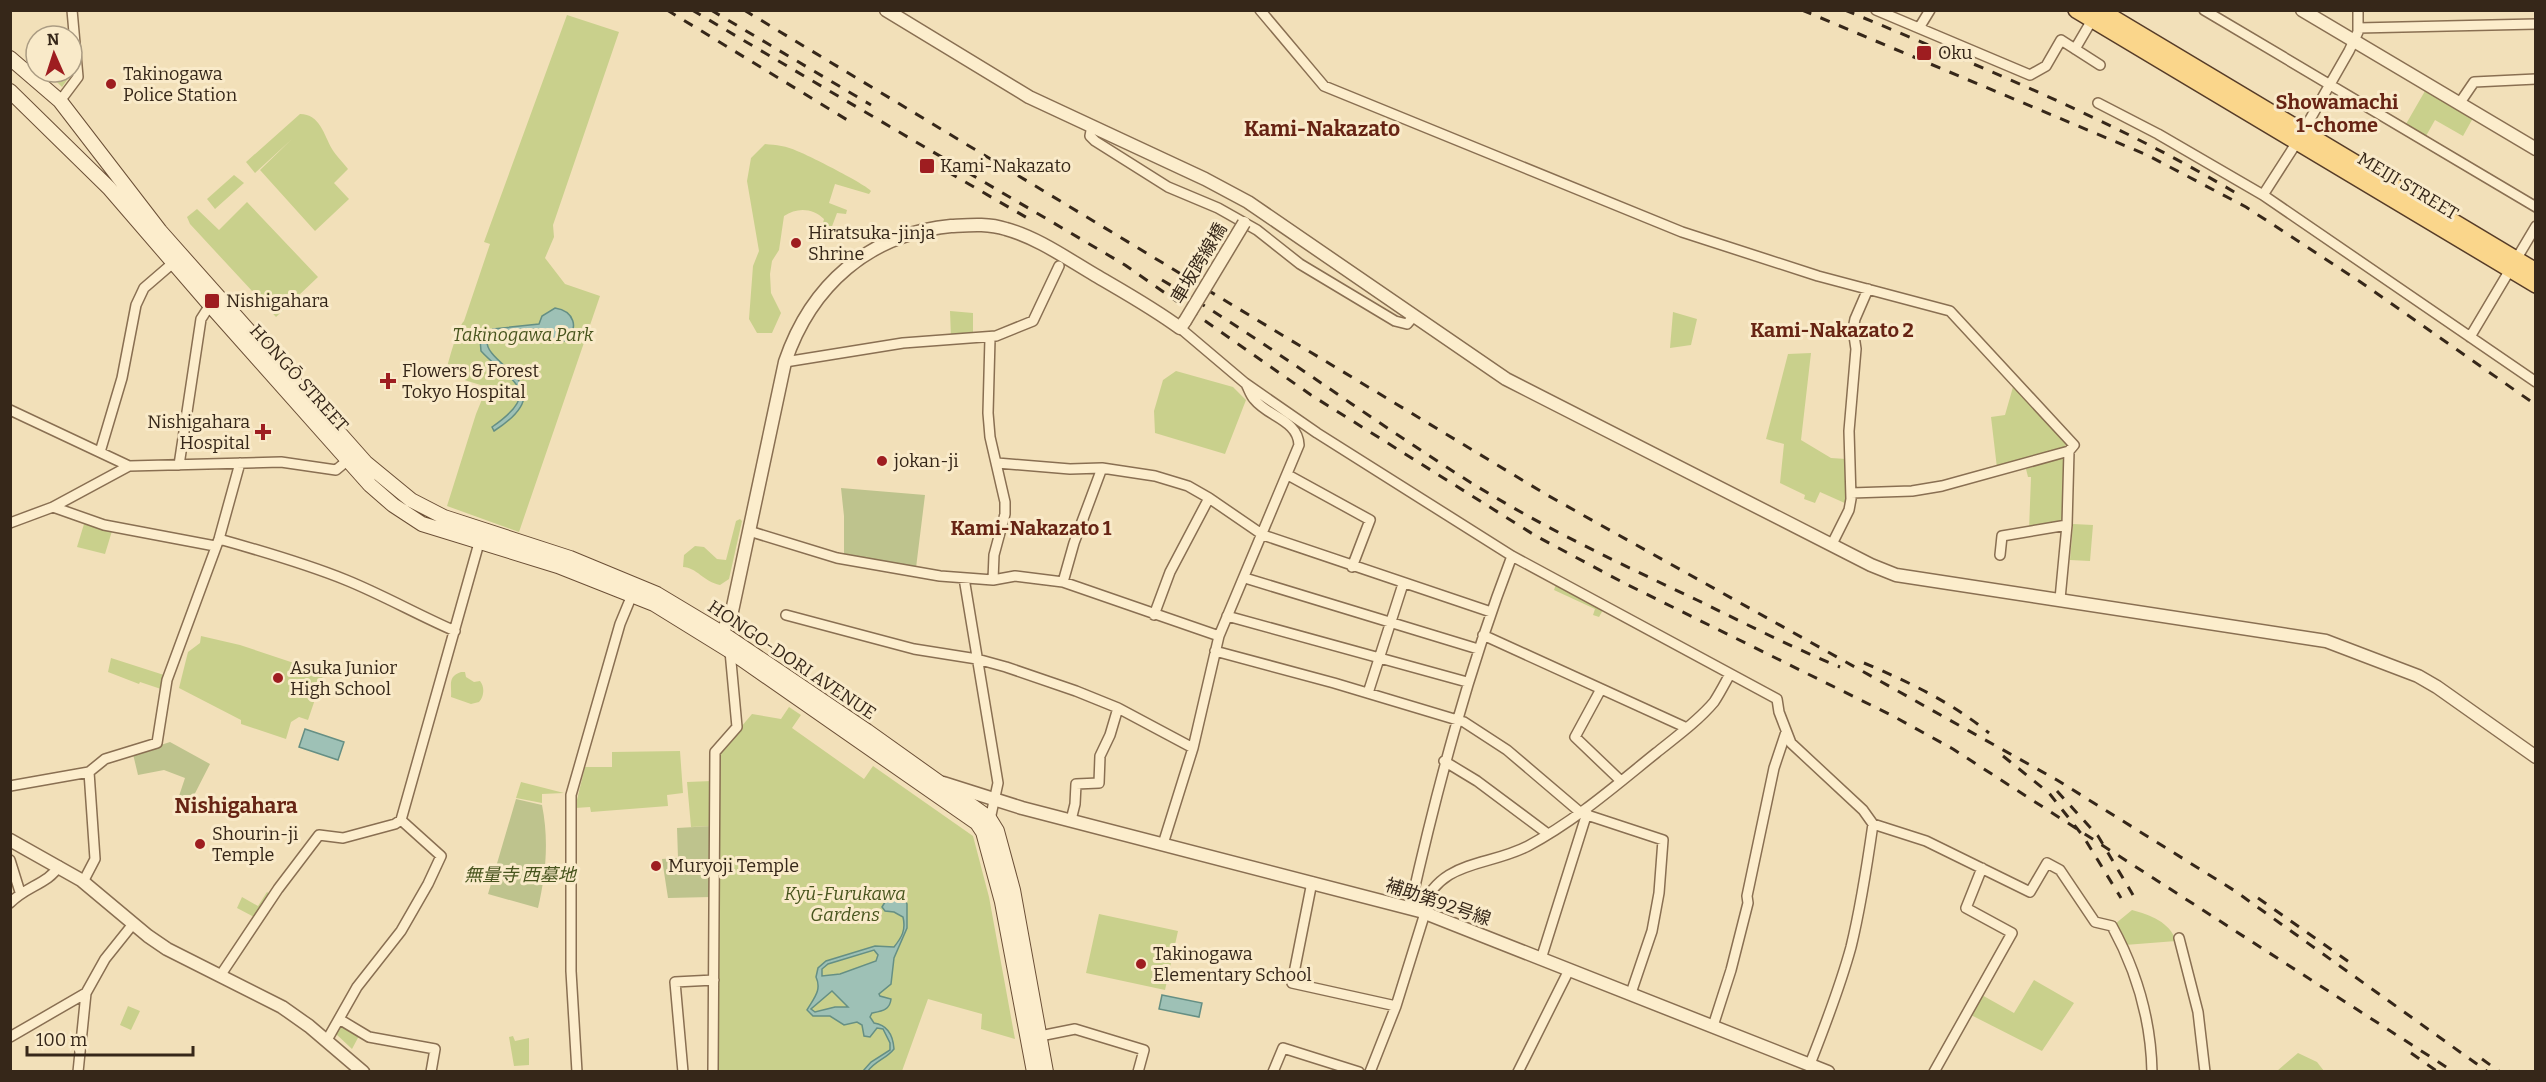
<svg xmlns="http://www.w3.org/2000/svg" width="2546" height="1082" font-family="Bitter,'Noto Sans JP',serif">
  <rect width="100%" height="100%" fill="#f2e0b9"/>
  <path fill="#c9d08c" d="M567,15L619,32L553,225L554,237L545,258L565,284L600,296L519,532L447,506L476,414L487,387L445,374C449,361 457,328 464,321L490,244L484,242Z
    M51,72H70V76L62,87L49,74Z
    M2425,91L2473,118L2463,136L2435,120L2426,136L2406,124Z
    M300,114C320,114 324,135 332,149C336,156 343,162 348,169L334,183L349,199L315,231L260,170L292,139L255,173L246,162Z
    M765,144C776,145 787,146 797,151C808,155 867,185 871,191L869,194L835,184L829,203L847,210L846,214L837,213L831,229L822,227L824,219C813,208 797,207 784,216L779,250L772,261L770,274L771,293L781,313L772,333H757L749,319L753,266L759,251L747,181L751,158Z
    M234,175L244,183L215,209L207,199Z
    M247,202L318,277L276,317L190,224L187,217L197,209L219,230Z
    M950,311L973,313V337L951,338Z
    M1673,312L1697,319L1691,345L1670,348Z
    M1811,353L1801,440L1831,458L1846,459L1847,504L1820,492L1815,503L1804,499L1805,495L1780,483L1784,444L1766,439L1788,354Z
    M1176,371L1233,387L1246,400L1225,454L1155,433L1154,411L1163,380Z
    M2013,387L2067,443L2064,447L1997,468L1991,417L2005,415Z
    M2062,457L2066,461L2064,523L2029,530L2031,477H2028L2026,469Z
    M740,519L742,521L729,579L720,585C704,582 696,567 683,567L684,555L695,546L704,547L717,559L726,560L736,521Z
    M84,524L112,531L105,554L77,547Z
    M2073,524L2093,525L2090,561L2070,560Z
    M1556,584L1603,610L1599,617L1593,615L1595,609L1554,590Z
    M201,636L240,645L324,673L308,720L299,717L291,722L286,739L241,724V720L179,688L188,652L200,643Z
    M111,658L164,675L161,689L140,682L139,684L108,672Z
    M461,672H465L466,677L474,682L480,681C485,687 484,697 479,702L471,704L451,697C452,685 447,677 461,672Z
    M789,707L801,715L792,728L864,779L873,766L973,836L989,897L1015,1039L981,1029L982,1014L928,999L902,1071L715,1072L718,754L752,714L781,719Z
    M680,751L683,793L667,795L668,806L591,812L590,807L575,808L585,767H612V752Z
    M712,781V826L691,827L687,782Z
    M521,782L564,793L542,794V803L516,798Z
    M267,892L271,895L256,918L237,908L242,897L258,906Z
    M2132,910C2150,915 2170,922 2176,941L2125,945L2115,924Z
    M1099,914L1178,931L1165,990L1086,973Z
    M2034,980L2074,1003L2042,1051L1969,1014L1980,994L2014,1013Z
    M128,1006L140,1011L131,1030L120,1025Z
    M340,1024L360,1034L352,1049L335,1033Z
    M513,1036L515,1041L529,1038V1065L514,1066L509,1037Z
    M2298,1053L2317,1062L2324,1071H2277Z"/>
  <path fill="#bec38d" d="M841,488L925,495L916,568L844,557V516Z
    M170,742L210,764L188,807L177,802L185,778L164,770L138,775L133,754Z
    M516,799L542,805C549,840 546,874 538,908L488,894Z
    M712,826L711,897L668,898L662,859L678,858L677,828Z"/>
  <path fill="#9ec1b6" stroke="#658f84" stroke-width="1.5" fill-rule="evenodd" d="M555,308C574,311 580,328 565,341H550L539,329C522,330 501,328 487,340C484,367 567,384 494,431L492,427C547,389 508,381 481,351L480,339L493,329L539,324L542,316Z
    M305,729L344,742L338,760L299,747Z
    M895,895L903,897L907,904V928L894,958L891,984L879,994L880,996L891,999C890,1010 882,1011 872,1013L870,1017L874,1023C888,1025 893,1035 894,1049C886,1059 875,1061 868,1071H863L871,1062L890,1050V1043L883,1029L877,1028L870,1037L864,1036L862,1025L857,1022L844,1025L830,1016H813L807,1010C814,998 822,990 816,977L818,968L826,961L875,946L894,947C902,937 906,930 903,917L894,912L885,911L882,907L888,897ZM874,950L878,955L876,961L840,974L822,976V969L828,964ZM832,991L848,1007H835L815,1012L811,1009Z
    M1162,995L1202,1003L1199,1017L1159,1009Z"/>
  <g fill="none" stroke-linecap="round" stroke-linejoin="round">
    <g stroke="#896f52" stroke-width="12">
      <path id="minor" d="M1260,10L1324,86L1682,232L1818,276L1950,311L2074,445L2069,451L2067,525L2060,599
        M1876,10L2030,75L2046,66L2061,40L2100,65
        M2204,10L2536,207
        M1919,28L1930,10
        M2358,28L2536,24
        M2075,49L2092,20
        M60,101L78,77L72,10
        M2098,103L2158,134L2263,195L2536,382
        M2459,104L2474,82L2536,79
        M1092,126L1090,136L1095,141L1168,187L1218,208L1257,230L1300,264L1395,321L1407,324L1413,317
        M2263,195L2297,142L2349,51L2358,32V10
        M1180,328L1245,383L1317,433L1512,556L1777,699L1779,712L1791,743L1863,810L1873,824C1867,866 1861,906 1851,947C1840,987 1825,1026 1810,1064
        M2470,337L2536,226
        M990,338L988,413L990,437L1005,502V514L994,555L993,580
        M785,362L903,343L996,336L1033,321L1059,266
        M10,410L129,466L281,462L336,470L348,460
        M100,452L122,378L136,305L144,288L173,263
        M997,463L1070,469L1102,468L1155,476L1188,486L1209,498L1263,535L1491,612
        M179,465L201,319L210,305
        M1288,475L1370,520L1352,567
        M1851,493L1912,491L1942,486L2069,451
        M53,507L104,525L215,546
        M10,523L53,507L129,466
        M749,531L837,558L940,576L993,580L1015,576L1063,582L1219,636
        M219,539C262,551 304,563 346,580C383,595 418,615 455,631
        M1832,544L1849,510L1851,499L1849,431L1856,349L1853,329L1855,319L1868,289
        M2000,555L2002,536L2067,525
        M964,578L998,783L989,824
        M1245,578L1478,649
        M1063,582L1074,543L1102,468
        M786,615L914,649L977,659L1006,667L1076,691L1118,708L1193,748
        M1154,615L1170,572L1209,498
        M1227,616L1467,682
        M1483,635L1687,728
        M1215,651L1334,683L1464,722L1507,750L1581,813L1663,840L1659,893L1652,931L1631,993
        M1601,689L1575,737L1621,781
        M1368,693L1403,584
        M1444,761L1477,781L1548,834
        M89,772L105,759L157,743L167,680L219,539L240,463
        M10,786L89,772L95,859L83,882
        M1071,820L1075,804L1076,784L1099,783L1100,756L1110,735L1118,708
        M1873,824L1926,841L2030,892L2047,863L2060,870L2095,922L2112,926C2136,970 2151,1021 2152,1072
        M1163,844L1193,748L1219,636L1299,445C1298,420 1268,417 1254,399C1251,396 1249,390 1247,386
        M10,860L20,892
        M1312,882L1292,983L1396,1006
        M10,903C26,886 48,884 59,866
        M1410,908C1437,788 1468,671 1512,556
        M1420,911C1442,858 1485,868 1528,846C1575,821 1615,786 1656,753C1676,737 1698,721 1714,702C1720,693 1725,683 1730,674
        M2179,938L2198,1012L2205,1072
        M1541,959L1587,813
        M220,976L278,889L319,835L343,838L395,824L401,820L479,543
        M339,1019L369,1037L435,1049L431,1072
        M1713,1026L1731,970L1748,903L1747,896L1774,768L1786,732
        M1040,1036L1075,1029L1144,1050L1138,1072
        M10,1037L86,993
        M327,1040L357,987L401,931L428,884L441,856L401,820
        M78,1072L86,993L105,959L133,924
        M577,1072L571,971V795L620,624L632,595
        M683,1072L675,982L714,980
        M713,1072L715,752L737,727L730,651
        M1273,1072L1283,1048L1359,1072
        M1370,1072L1396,1006L1425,913
        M1518,1072L1569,970
        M1934,1072L2012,933L1966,908L1982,868"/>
    </g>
    <g stroke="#896f52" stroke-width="15">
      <path id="tertiary" d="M886,10L1029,97L1205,179L1248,202L1506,379L1871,565L1896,575L2326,641L2418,676L2437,687L2536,757
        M2302,10L2536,149
        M717,641L731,616L785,362C811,285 869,234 951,226C969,225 988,223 1006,229C1038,238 1066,258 1095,275C1124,292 1153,308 1180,328L1185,321
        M943,783L1022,808L1420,911L1828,1072
        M10,840L81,880L148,936L167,949L282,1007L309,1026L363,1072"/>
    </g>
    <g stroke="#6b4f36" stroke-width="16">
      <path id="secondary" d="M10,58L60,101L160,231L366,463L411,500L444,517L570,558L657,594L722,633L867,731L989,818L997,831L1013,890L1046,1072
        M10,91L109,188L210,305L370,485L393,505L422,524L558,566L654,604L730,651L977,823L983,832L1002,902L1034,1072"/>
    </g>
    <g stroke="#563c28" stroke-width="18">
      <path id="primary" d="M2076,10L2536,285
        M2100,10L2536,271"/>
    </g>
    <use href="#minor" stroke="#fcedcc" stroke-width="9"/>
    <use href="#tertiary" stroke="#fcedcc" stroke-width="12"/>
    <use href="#secondary" stroke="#fcedcc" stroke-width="14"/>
    <use href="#primary" stroke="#fad68b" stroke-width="15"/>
    <path stroke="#362719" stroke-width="3" stroke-dasharray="10 10" stroke-linecap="butt" d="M667,10L849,121
      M692,10L1125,265L1311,395L1536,536L1624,583L1893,716L1953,749L2454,1072
      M711,10L871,105
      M744,10L1547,495L2057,780L2235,891L2488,1072
      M1802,10L2147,155L2246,207L2359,281L2536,405
      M1845,10C1978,66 2112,119 2236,193
      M948,172L1029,219
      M1162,280C1259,337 1350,405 1445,466C1525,519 1610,559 1697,600C1744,623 1791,647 1840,667
      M1864,663C1909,682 1951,702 1989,733
      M2003,756L2049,793L2083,836L2121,898
      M2057,791L2098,836L2133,895
      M2258,898L2349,962
      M2411,1053L2438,1072
      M2482,1059L2500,1072"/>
    <g stroke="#896f52" stroke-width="15" stroke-linecap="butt">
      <path id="tertiary-bridge" d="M1185,321L1244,223"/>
    </g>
    <use href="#tertiary-bridge" stroke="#fcedcc" stroke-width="12"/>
  </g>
  <g fill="#9e1d20" stroke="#f9eac9" stroke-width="2">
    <rect x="1916" y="45" width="16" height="16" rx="3"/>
    <circle cx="111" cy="84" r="6"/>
    <rect x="919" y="158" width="16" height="16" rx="3"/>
    <circle cx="796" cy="243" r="6"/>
    <rect x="204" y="293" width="16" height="16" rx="3"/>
    <path d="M385 372h6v6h6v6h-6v6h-6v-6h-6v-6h6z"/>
    <path d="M260 423h6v6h6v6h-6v6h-6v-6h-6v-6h6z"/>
    <circle cx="882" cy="461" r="6"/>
    <circle cx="278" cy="678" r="6"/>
    <circle cx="200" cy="844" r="6"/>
    <circle cx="656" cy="866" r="6"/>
    <circle cx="1141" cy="964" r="6"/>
  </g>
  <g text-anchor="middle" stroke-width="6" stroke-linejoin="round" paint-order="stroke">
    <g font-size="18" fill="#362719" stroke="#f9eac9" text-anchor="start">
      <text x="1938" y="59">Oku</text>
      <text x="123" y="80">Takinogawa<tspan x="123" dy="21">Police Station</tspan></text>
      <text x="940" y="172">Kami-Nakazato</text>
      <text x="808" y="239">Hiratsuka-jinja<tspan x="808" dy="21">Shrine</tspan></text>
      <text x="226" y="307">Nishigahara</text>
      <text x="402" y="377">Flowers &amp; Forest<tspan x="402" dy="21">Tokyo Hospital</tspan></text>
      <text x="250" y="428" text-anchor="end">Nishigahara<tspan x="250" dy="21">Hospital</tspan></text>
      <text x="894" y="467">jokan-ji</text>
      <text x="290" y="674">Asuka Junior<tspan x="290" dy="21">High School</tspan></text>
      <text x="212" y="840">Shourin-ji<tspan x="212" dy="21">Temple</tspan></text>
      <text x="668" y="872">Muryoji Temple</text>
      <text x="1153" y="960">Takinogawa<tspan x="1153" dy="21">Elementary School</tspan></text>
    </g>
    <g font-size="18" fill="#362719" stroke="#f9eac9">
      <text transform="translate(2408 186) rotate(31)" y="6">MEIJI STREET</text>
      <text transform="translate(1199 263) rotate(-59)" y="6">車坂跨線橋</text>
      <text transform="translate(299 378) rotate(48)" y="6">HONGŌ STREET</text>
      <text transform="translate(792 660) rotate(34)" y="6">HONGO-DORI AVENUE</text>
      <text transform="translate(1438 902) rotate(19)" y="6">補助第92号線</text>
    </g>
    <g font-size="18" font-style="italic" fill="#48551e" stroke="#f9eac9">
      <text x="523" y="341">Takinogawa Park</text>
      <text x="520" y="881">無量寺 西墓地</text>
      <text x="845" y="900">Kyū-Furukawa<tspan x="845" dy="21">Gardens</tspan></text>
    </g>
    <g font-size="20" font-weight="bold" fill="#672414" stroke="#f9eac9">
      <text x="2337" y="109">Showamachi<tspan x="2337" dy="23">1-chome</tspan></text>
      <text x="1832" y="337">Kami-Nakazato 2</text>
      <text x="1031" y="535">Kami-Nakazato 1</text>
    </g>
    <g font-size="21" font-weight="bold" fill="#672414" stroke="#f9eac9">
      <text x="1322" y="136">Kami-Nakazato</text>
      <text x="236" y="813">Nishigahara</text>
    </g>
  </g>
  <rect width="2546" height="1082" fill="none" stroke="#362719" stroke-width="24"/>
  <g transform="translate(54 54) rotate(357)"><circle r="28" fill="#f9eac9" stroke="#ab9c83" stroke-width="1.5"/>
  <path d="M0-4.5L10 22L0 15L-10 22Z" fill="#9e1d20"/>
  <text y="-9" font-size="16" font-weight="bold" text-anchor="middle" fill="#362719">N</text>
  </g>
  <path d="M27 1046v9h166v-9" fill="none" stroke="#362719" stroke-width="3"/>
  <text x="36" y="1046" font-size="18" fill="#362719" stroke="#f9eac9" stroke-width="4.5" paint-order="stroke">100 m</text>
</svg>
